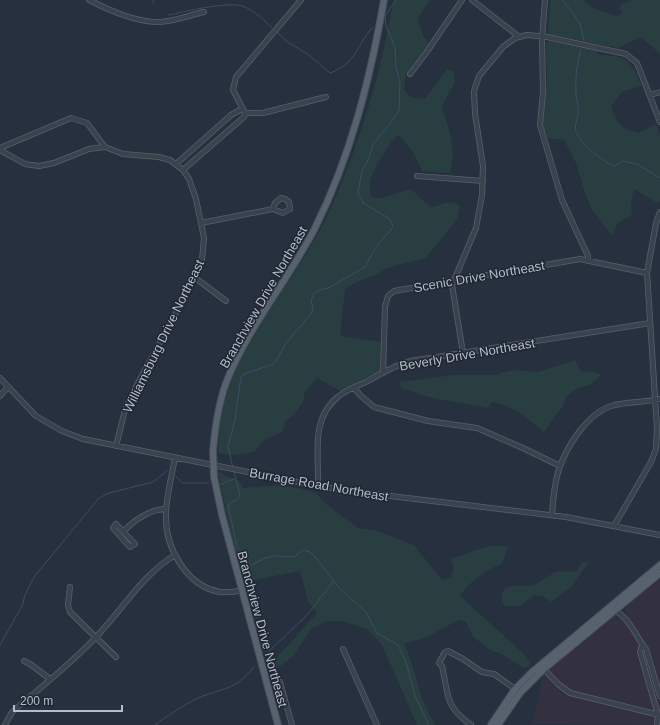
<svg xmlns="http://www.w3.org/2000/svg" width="660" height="725" font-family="Helvetica,sans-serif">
  <rect width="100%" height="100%" fill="#26303e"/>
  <path fill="#33313f" d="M660,578V725L534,724L533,719L543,675L611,618L615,616L620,619L626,613L625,610L626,605Z"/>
  <path fill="#293e40" d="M394,0H430L418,18L424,38L429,43L406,74L404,89L410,97L425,99L447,69L454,72L455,82L442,106C449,132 457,146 450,173L422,171L413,152L399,135C391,140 390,145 385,152C377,166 365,180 372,197L382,198L411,189L430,207C442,206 450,197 460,207L457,219L426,258L387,268L376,275L356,282L345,289L340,336L381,342L380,371L340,391L317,378L305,392L303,403L294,414L285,422L282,432L263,441L254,452L235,455L218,453C219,438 220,423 223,408C241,334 300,277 331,208C352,160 370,108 382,56C387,37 389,19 394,0Z
    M550,0H583L593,8L617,16L622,14L620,5L631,0H660V54L641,37L618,48L548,34Z
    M548,41L598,51L597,54C628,58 629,57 642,86L622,92L611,106C617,124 620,128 639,133L656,124L660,135V201L657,203L634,189L631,203L632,215L618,223L612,236L592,210L584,190L576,163L564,140L547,138L546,131H544L543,121L547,81L546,42Z
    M575,360L581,371L593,372L602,375L589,385L575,389L566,397L563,406L544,432C528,419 513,405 492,402L488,408L432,398L401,388L400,382L453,375H495L512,370L538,372Z
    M218,472L239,481L244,488L282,485L315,492L326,504L358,528L374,530L414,545L442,580L451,577L454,568L451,559C470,553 488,542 508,547L502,564C485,570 470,581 460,596L522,652L530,662L529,667H522L500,653L492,651L473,637L466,622L459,620L425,638L404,644L410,657L423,702L435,725H417L382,645L368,630L343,621H327L312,628L293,656L282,665L273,669L269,666L317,613L308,601L300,571L244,582L234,548Z
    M582,562H589L572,586L551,602L543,596L534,595L520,606H504C494,578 523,588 533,585C542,582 550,574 558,571C561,571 571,572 577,571Z"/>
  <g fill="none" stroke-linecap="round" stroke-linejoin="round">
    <path stroke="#3c4d66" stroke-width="1" d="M153,0V3
      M563,0L580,23L584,41
      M168,15C185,12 230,0 245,7C256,12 264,20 272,28
      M277,32L286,41L309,55L330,73C356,64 357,44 373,27
      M581,50C577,64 575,78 576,93C576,99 579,105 578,111C578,118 574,126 576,132C580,143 605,164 615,166L622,161L637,164L660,178
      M233,468L228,446L235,420L241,377L245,374L273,364L278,358L286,343L311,314L313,310L311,300L314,293L320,290L328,288L365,267L376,247L393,227L390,219L363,203L358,192L362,171L369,158L373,144L390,124L399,110L400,82L396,67L395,47L386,26L385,16L396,0
      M234,471L240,495L236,500L228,505L237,547L244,561L252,565L265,558L274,556L294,557L303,550L310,552L316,558L340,589L366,612L377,633L398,645L406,662L415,696L429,725
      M176,477L183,483H209
      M219,485L234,479
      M0,645L22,606L25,595L34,577L99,498L109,493L153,482L167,471
      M263,657L307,615L333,582
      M155,725C164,718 187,703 198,698C224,687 233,692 254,667"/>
    <g stroke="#58606c" stroke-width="6">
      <path id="minor" d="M89,0C109,10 135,22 158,22C173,22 190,15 204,12
        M472,0L518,36
        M545,0L542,39L543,92L540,125L562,200L588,256V260
        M410,74L426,53L462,0
        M650,95L660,92
        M245,113L233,90L236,77L301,0
        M245,113H263L326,97
        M0,148L71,118L87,123L105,147
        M0,150L25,164L39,166L54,163L89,149L105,147L123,154L159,157L170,160L183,170L189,179L196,199L204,238L202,260L176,313L131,396L125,410L116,446
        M176,164L231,115L242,109
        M183,170L244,117L245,113
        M417,176L483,181
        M201,223L273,209L283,213L290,209L289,202L285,199L281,198L275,203L273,209
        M194,277L226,301
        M463,353L452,285L476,228L482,195L483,166L475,114L474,91L479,76L503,47L515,38L527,35L547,37L626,54L637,63L660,122
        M383,373L385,307L388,296L394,291L580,259L647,273
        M0,378L36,416L62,431L83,439L318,486L357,492L566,517L660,535
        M354,388L361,396L374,407L428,421L477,428L525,449L560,466
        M0,396L8,387
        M175,457C172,476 166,496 166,515C165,547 186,586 220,592C228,593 235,592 242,590
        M318,486C319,455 310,418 339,396C346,390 357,386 366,382C380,374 395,365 411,361L650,323
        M552,515C553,499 554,484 559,469C567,446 587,414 611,406C627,401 644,403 660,399
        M116,524L135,544L130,547L113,528Z
        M614,526L651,462L656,449L657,429L647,273L656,223L660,212
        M124,531C134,520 151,509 166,509
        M70,587L68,605L70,612L116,657
        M612,609C630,617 635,636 646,649L660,696
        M642,645L640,652L658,715L657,725
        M343,649L377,725
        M24,661L30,664L50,679
        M543,668L558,684L570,693L660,715
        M267,682L276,679L280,682L292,725
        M5,725L12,712C41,687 71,664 97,636C123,609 142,575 175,555
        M471,725C444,705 449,696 442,666L439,663L445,652L448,651L463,659L482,672L494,674L515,689"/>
    </g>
    <g stroke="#434b57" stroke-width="8">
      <path id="major" d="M213,451C215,428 218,405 226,383C247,328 288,281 315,228C351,156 370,79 384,0
        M214,477L222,515L278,725
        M491,725L515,689L532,672L660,565
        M498,725L520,693L544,669L660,573"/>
    </g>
    <use href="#minor" stroke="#3a424e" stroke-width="4.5"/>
    <use href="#major" stroke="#58616e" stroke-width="6"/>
    <g stroke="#434b57" stroke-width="8" stroke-linecap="butt">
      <path id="major-bridge" d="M213,451L214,477"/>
    </g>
    <use href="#major-bridge" stroke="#58616e" stroke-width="6"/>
  </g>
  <g text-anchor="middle" stroke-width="3" stroke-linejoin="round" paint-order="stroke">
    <g font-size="13" fill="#b6bdc9" stroke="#1f2733">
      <text transform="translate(479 276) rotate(-10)" y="5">Scenic Drive Northeast</text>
      <text transform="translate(263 297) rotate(-60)" y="5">Branchview Drive Northeast</text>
      <text transform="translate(163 336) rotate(-64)" y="5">Williamsburg Drive Northeast</text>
      <text transform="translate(467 354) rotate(-10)" y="5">Beverly Drive Northeast</text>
      <text transform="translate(319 484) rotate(10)" y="5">Burrage Road Northeast</text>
      <text transform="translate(263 629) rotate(75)" y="5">Branchview Drive Northeast</text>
    </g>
  </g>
  <path d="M14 705v6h108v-6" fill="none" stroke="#b6bdc9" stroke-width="2"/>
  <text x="20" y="705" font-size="12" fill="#b6bdc9" stroke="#1f2733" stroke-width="3" paint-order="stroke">200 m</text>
</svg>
